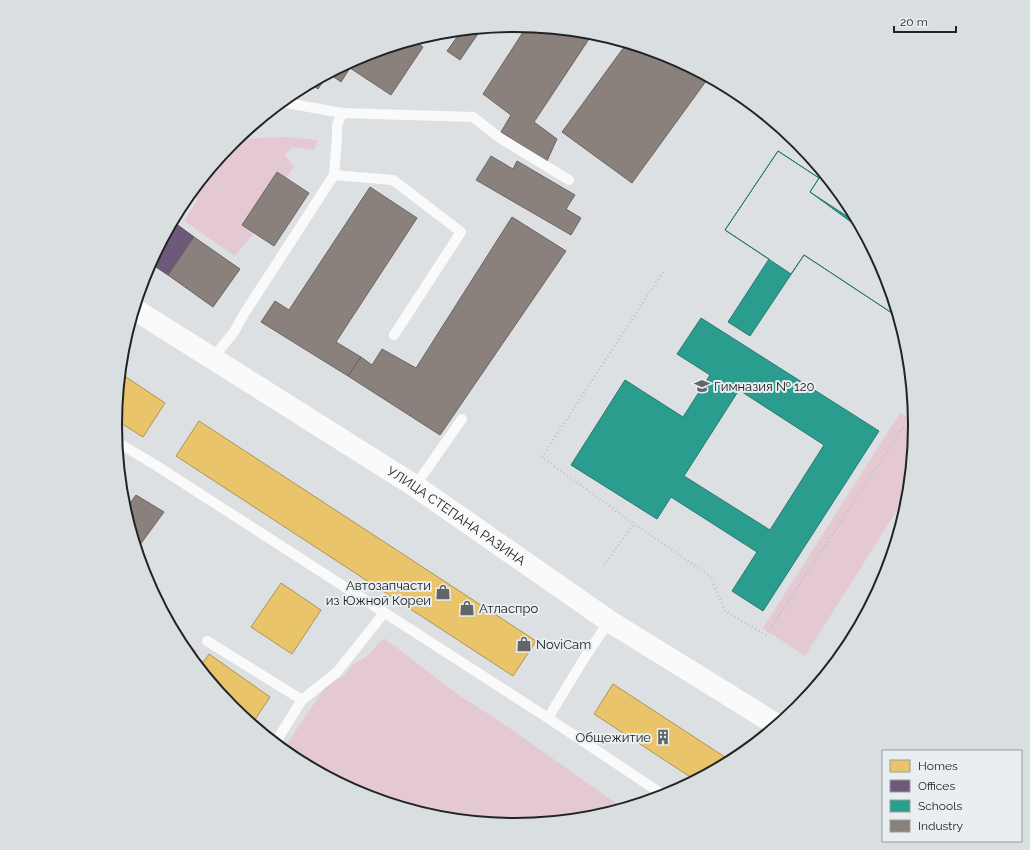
<svg xmlns="http://www.w3.org/2000/svg" width="1030" height="850" font-family="Raleway,sans-serif">
  <rect width="100%" height="100%" fill="#dde0e2"/>
  <path fill="#e4c9d3" d="M286,137L318,140L314,150L292,147L285,155L294,167L286,178L277,172L243,225L254,233L235,256L184,221L198,199L190,194L232,142L236,139Z
    M900,413L915,421L908,493L805,656L763,628Z
    M177,637L198,651L193,660L182,647Z
    M384,638L460,696L498,720L623,808L593,817L515,825L437,817L362,794L293,757L283,750L327,684L344,676L353,664L365,658Z"/>
  <path fill="#e9c46a" stroke="#ad9455" d="M120,373L165,403L143,437L116,420Z
    M199,421L536,641L513,676L176,456Z
    M281,583L321,610L292,654L251,627Z
    M209,654L270,697L252,724L232,708L199,668Z
    M613,684L731,761L695,780L594,714Z"/>
  <path fill="#6d597a" stroke="#564960" d="M185,199L190,202L175,223L194,237L168,275L150,263Z"/>
  <path fill="#2a9d8f" stroke="#28796f" fill-rule="evenodd" d="M778,151L819,178L810,192L859,224L885,272L898,317L804,255L750,336L728,322L769,259L725,230Z
    M778,151L819,178L810,192L862,230L885,272L898,317L804,255L791,274L725,230Z
    M701,318L879,431L763,611L732,591L757,552L671,497L657,519L571,465L625,380L683,417L710,375L677,354ZM739,390L824,445L770,530L684,476Z"/>
  <path fill="#8a817c" stroke="#6b6562" d="M527,26L593,33L534,122L557,139L547,161L501,132L511,115L483,94Z
    M482,28L460,60L447,51L462,30Z
    M413,40L423,47L391,95L350,68L341,82L328,73L362,55Z
    M627,43L668,56L709,77L632,183L562,132Z
    M328,74L318,89L310,83Z
    M491,156L513,169L517,161L575,195L566,209L581,218L571,235L476,180Z
    M277,172L309,193L274,246L242,225Z
    M370,187L417,218L336,342L361,357L348,376L261,322L275,301L289,310Z
    M512,217L566,251L440,435L348,376L361,357L372,365L382,349L416,368Z
    M194,237L240,269L213,307L168,275Z
    M136,495L164,512L137,549L125,510Z"/>
  <g fill="none" stroke-linecap="round" stroke-linejoin="round">
    <path stroke="#c0c1c1" stroke-width="2.5" stroke-dasharray="1 3" stroke-linecap="butt" d="M663,272L542,457L634,524L710,576L725,611L766,635L904,426
      M604,565L634,524"/>
    <path stroke="#fafafb" stroke-width="10" d="M281,102L342,113L473,117L500,138L569,180
      M334,175L393,180L461,232L394,335
      M212,359L234,332L244,314L334,175L337,136V125L342,113
      M117,442L157,466L548,718
      M415,486L462,419
      M609,621L585,657L548,718L665,796
      M207,641L302,700
      M275,743L302,700L337,672L384,613"/>
    <path stroke="#fafafb" stroke-width="22" id="s1" d="M134,309L415,486L609,621L777,725"/>
  </g>
  <defs>
    <g id="school-bare" transform="scale(1.2)"><path d="M0-5L7-2L0 1L-7-2ZM-4 1L0 2.5L4 1V4Q0 6-4 4Z" fill="#636666" stroke="#e9eef0" stroke-width="2.5" paint-order="stroke"/></g>
    <g id="shop-bare" transform="scale(1.2)"><path d="M-5-2.5h2.3a2.7 3.5 0 0 1 5.4 0H5L5.5 6h-11ZM-1.5-2.5h3a1.5 2.3 0 0 0-3 0Z" fill="#636666" stroke="#e9eef0" stroke-width="2.5" paint-order="stroke"/></g>
    <g id="building-bare" transform="scale(1.2)"><path d="M-4-6H4V6H1V3H-1V6H-4ZM-2.5-4.3h1.7v1.8h-1.7ZM.8-4.3h1.7v1.8H.8ZM-2.5-1h1.7V.8h-1.7ZM.8-1h1.7V.8H.8Z" fill="#636666" stroke="#e9eef0" stroke-width="2.5" paint-order="stroke"/></g>
  </defs>
  <g fill-rule="evenodd">
    <use href="#school-bare" x="702" y="386"/>
    <use href="#shop-bare" x="443" y="592"/>
    <use href="#shop-bare" x="467" y="608"/>
    <use href="#shop-bare" x="524" y="644"/>
    <use href="#building-bare" x="663" y="737"/>
  </g>
  <g text-anchor="middle" stroke-width="4" stroke-linejoin="round" paint-order="stroke">
    <g font-size="13" fill="#222424" stroke="#e9eef0" text-anchor="start">
      <text x="714" y="391">Гимназия № 120</text>
      <text x="431" y="590" text-anchor="end">Автозапчасти<tspan x="431" dy="15">из Южной Кореи</tspan></text>
      <text x="479" y="613">Атласпро</text>
      <text x="536" y="649">NoviСam</text>
      <text x="651" y="742" text-anchor="end">Общежитие</text>
    </g>
    <g font-size="13" fill="#222424" stroke="#e9eef0">
      <text dy="5" stroke="none"><textPath href="#s1" startOffset="383">УЛИЦА СТЕПАНА РАЗИНА</textPath></text>
    </g>
  </g>
  <path d="M0 0H1030V850H0ZM122 425a393 393 0 1 1 786 0a393 393 0 1 1-786 0Z" fill="#d9dee0" fill-rule="evenodd"/>
  <path fill="none" stroke="#222424" stroke-width="2" d="M122 425a393 393 0 1 1 786 0a393 393 0 1 1-786 0Z"/>
  <rect x="882" y="750" width="140" height="92" fill="#e9eef0" stroke="#999d9e"/>
  <rect x="890" y="760" width="20" height="12" fill="#e9c46a" stroke="#999d9e"/>
  <text x="918" y="770" font-size="12" fill="#222424">Homes</text>
  <rect x="890" y="780" width="20" height="12" fill="#6d597a" stroke="#999d9e"/>
  <text x="918" y="790" font-size="12" fill="#222424">Offices</text>
  <rect x="890" y="800" width="20" height="12" fill="#2a9d8f" stroke="#999d9e"/>
  <text x="918" y="810" font-size="12" fill="#222424">Schools</text>
  <rect x="890" y="820" width="20" height="12" fill="#8a817c" stroke="#999d9e"/>
  <text x="918" y="830" font-size="12" fill="#222424">Industry</text>
  <path d="M894 26v6h62v-6" fill="none" stroke="#222424" stroke-width="2"/>
  <text x="900" y="26" font-size="12" fill="#222424" stroke="#e9eef0" stroke-width="3" paint-order="stroke">20 m</text>
</svg>
